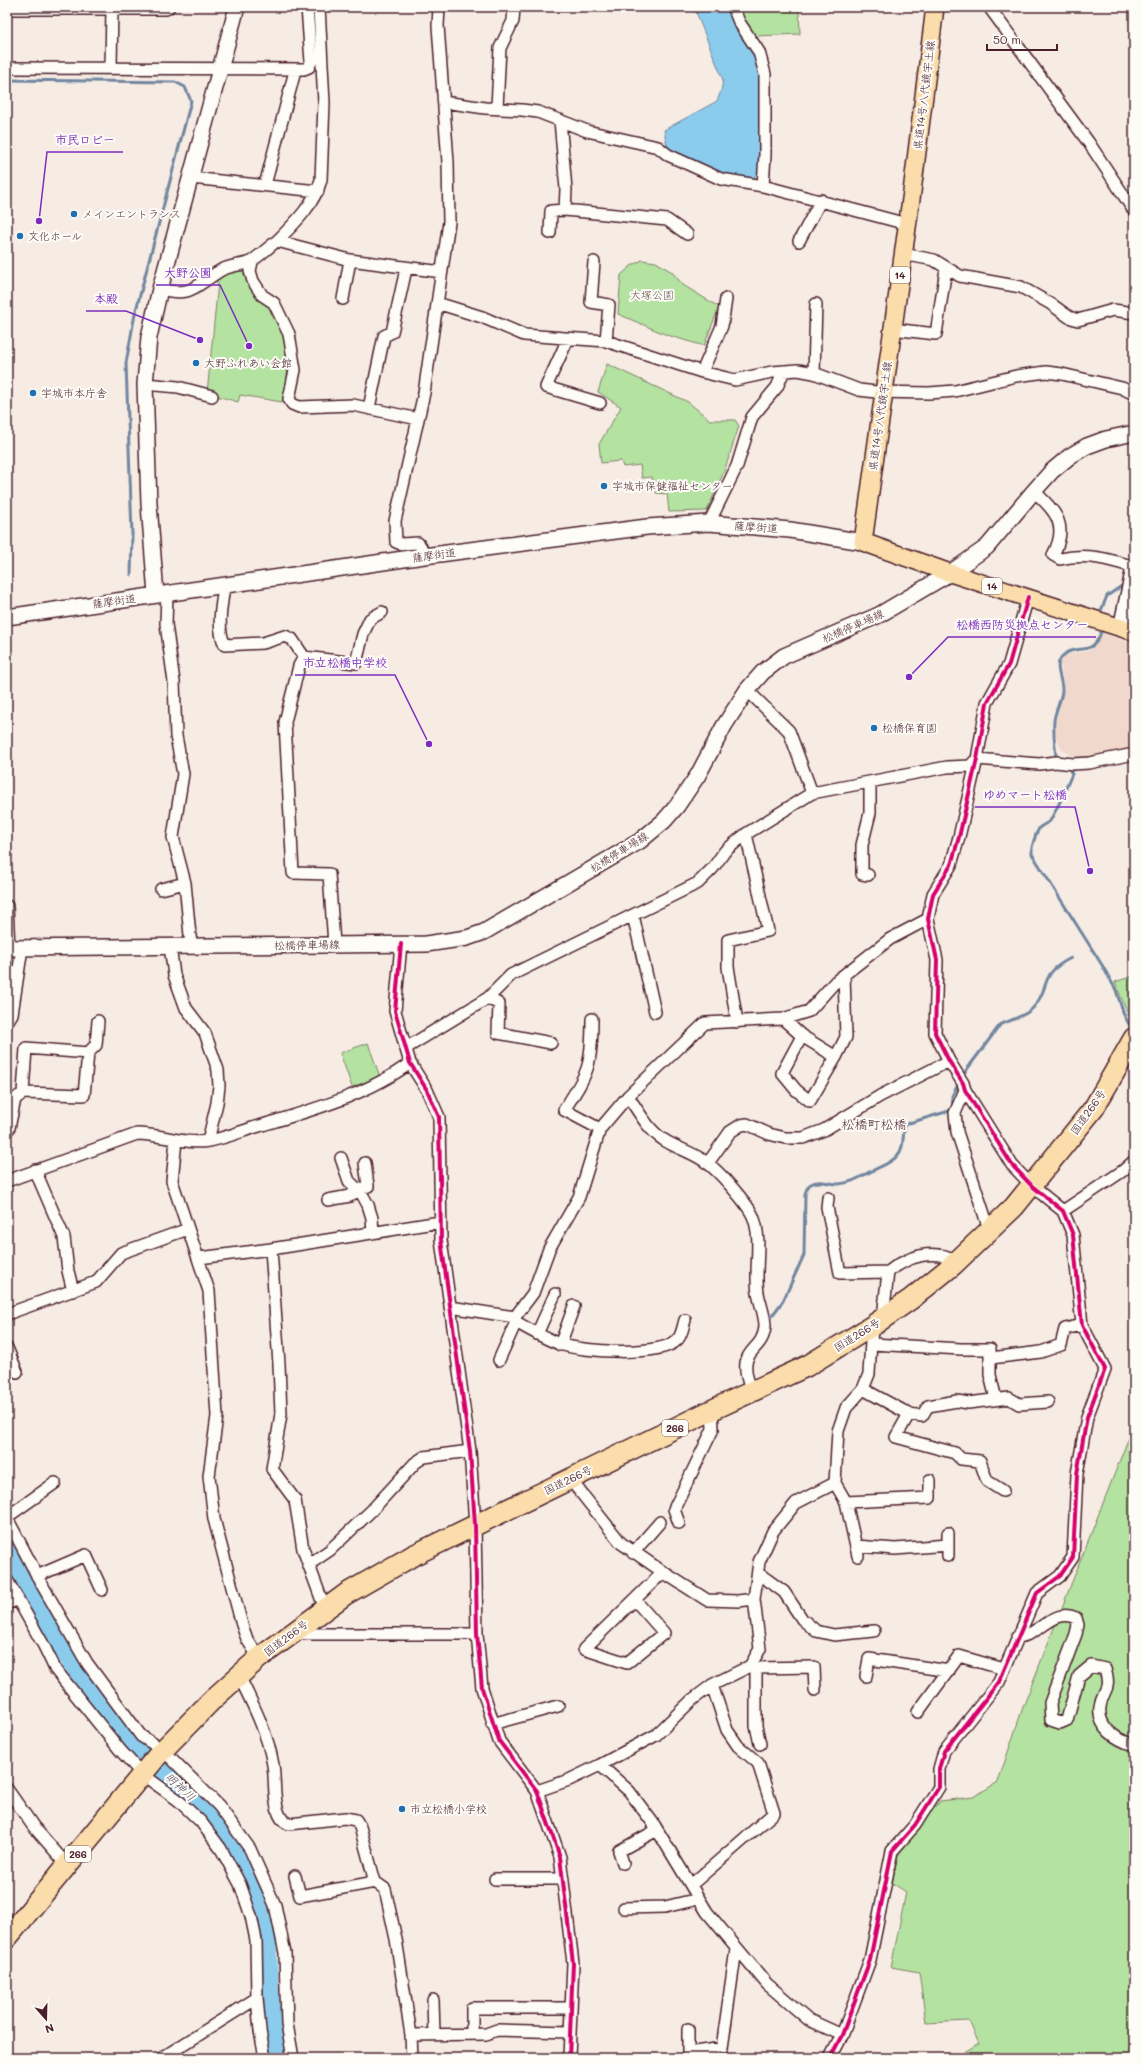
<svg xmlns="http://www.w3.org/2000/svg" width="1141" height="2065" font-family="Mali,'Klee One',sans-serif">
  <rect width="100%" height="100%" fill="#f7ece4"/>
  <filter id="ink" filterUnits="userSpaceOnUse"><feTurbulence type="fractalNoise" baseFrequency=".025" numOctaves="2"/><feDisplacementMap in="SourceGraphic" scale="8" xChannelSelector="R" yChannelSelector="G"/><feConvolveMatrix kernelMatrix="1 2 1 2 8 2 1 2 1" color-interpolation-filters="sRGB"/></filter>
  <g filter="url(#ink)">
    <path fill="#f0d8cd" d="M1103,633L1134,644V750L1118,751L1082,762L1061,749L1054,729L1064,687L1059,655L1089,651Z"/>
    <path fill="#b3e2a1" stroke="#7e8066" d="M736,7H799L800,34L756,36L741,18Z
      M642,260L656,262L672,272L683,285L719,307L704,346L667,335L618,314L621,275L631,266Z
      M235,268L246,271C276,316 299,346 282,402L240,395L238,402L207,393L218,283L213,280Z
      M607,364L688,402L710,420H735L739,426L725,469L707,511L669,512L667,494L656,493L652,477L642,478L640,465L623,467L621,461L601,463L599,444L621,407L598,392Z
      M1130,977H1134L1133,1017L1128,1015L1115,982Z
      M368,1043L380,1077L352,1087L340,1053Z
      M1134,1424V2058H964L963,2053L979,2044L969,2021L926,2023L919,1972L891,1967L906,1892L892,1883L898,1855L940,1801L973,1797L998,1782L1023,1707Z"/>
    <path fill="#8bcbec" stroke="#71869f" d="M694,7H728L738,30L755,51L762,75L760,170L752,180L727,178L668,151L664,130L717,101L721,91L723,80Z"/>
    <g fill="none" stroke-linecap="round" stroke-linejoin="round">
      <path stroke="#71869f" stroke-width="3" d="M7,80L175,82L185,87L191,101L135,314L126,363L132,534L131,575
        M1100,613L1107,596L1126,583
        M1059,759L1056,757C1055,745 1053,733 1054,721C1055,711 1061,701 1062,691C1063,678 1051,664 1065,654C1078,644 1093,657 1101,632
        M1069,768L1072,774L1059,804L1050,821L1040,827L1036,834L1032,847V854L1102,965L1116,990L1124,1015L1129,1024
        M962,1076L1000,1025C1010,1020 1026,1016 1033,1008C1052,987 1037,975 1071,958
        M771,1317L783,1301L804,1255L805,1194C806,1191 807,1186 811,1184C818,1179 830,1184 839,1184C854,1183 862,1175 876,1169C883,1165 891,1163 897,1156C906,1146 901,1135 906,1124L949,1111L953,1107L952,1096L959,1083"/>
      <path stroke="#8bcbec" stroke-width="17" d="M7,1547L61,1649L94,1696L134,1745L193,1797L217,1823L243,1865L262,1908L267,1929L271,2005L278,2058"/>
      <g stroke="#4a1f2b" stroke-width="14">
        <path id="street" d="M733,7L739,22L759,52L765,74V155L763,186
          M989,7L1089,143L1134,211
          M7,9H166L169,7
          M7,68L304,69L309,67L311,62L307,7
          M111,68L112,7
          M444,102L485,108L522,110L538,112L587,131L658,147L668,155L721,179L763,186L907,224
          M497,108L500,48L513,21L514,7
          M560,120L566,189L565,210L667,220L687,234
          M191,178L318,191
          M265,185L295,71
          M550,233L551,211L565,210
          M277,241C294,224 314,205 321,180L324,103L319,7
          M799,241L821,200
          M903,254L934,260L960,276L1021,287L1051,304L1069,317L1078,320L1113,310L1134,313
          M252,262L250,271L253,281L262,295L274,303L289,334L295,370L289,399L292,404L299,407L353,405L418,419
          M594,262L591,302L609,305L606,341
          M160,289C192,297 194,287 218,272C228,265 240,266 250,262C255,260 271,245 277,241L350,260L442,272
          M343,299L350,260
          M437,303L482,317L524,335L606,341L702,372L735,380L772,372L798,370L814,373L859,390L876,392L929,393L955,391L1016,376L1046,372L1062,374L1122,388L1134,394
          M892,329L936,334L946,269
          M568,339L546,387L600,403
          M702,372L722,326L726,299
          M814,373L816,304
          M145,384L178,387L212,396
          M369,408L384,336L392,332L406,269
          M1034,491C1056,512 1069,525 1053,555L1060,559C1087,553 1108,559 1134,567
          M709,523L737,466L752,417L777,387L784,371
          M424,556L421,547L418,543L401,544L396,542L395,521L424,393L449,222L448,162L438,26L439,7
          M224,586C222,604 216,628 225,645L263,643L285,636L292,639L304,657
          M167,594L166,624L174,682L176,736L183,774L173,837L185,883L191,946
          M747,690L789,731L812,793
          M868,875L862,874V845L870,813V783
          M161,889L185,883
          M7,906L9,948
          M633,915L655,1012
          M334,944L329,874L293,873L285,722L299,666L304,657L356,663L363,634L370,619L382,612
          M401,944L395,1011L410,1063L427,1090L439,1117L441,1240L470,1451L475,1525L477,1634L482,1688L499,1741L537,1791L560,1857L573,1963L569,2058
          M170,946L174,975L186,1008L205,1033L218,1070L219,1086L217,1103L208,1141
          M488,998L499,1004L498,1033L551,1043
          M592,1019C592,1065 589,1072 564,1110L600,1129
          M783,1019L802,1036L836,1057L846,1037L844,975
          M7,1022L12,1014L22,948
          M737,1022L728,967V940L768,931L746,834
          M802,1036L782,1073L796,1090L810,1101L836,1057
          M406,1048L488,998L511,975L698,883L713,868L725,851L746,834L812,793L947,767L970,766L977,759L1039,764L1056,762L1073,764L1089,763L1134,754
          M88,1053L96,1045L98,1021
          M965,1090L955,1113L957,1132L990,1232
          M628,1096C639,1112 648,1130 664,1140C678,1149 695,1153 707,1163C719,1171 747,1203 753,1216C763,1241 754,1267 758,1293C760,1304 765,1315 765,1326C763,1356 733,1345 752,1392
          M7,1130L9,1128L15,1099L23,1093L84,1095L88,1053L26,1048L23,1093
          M176,1140L172,1181L209,1291L217,1416L209,1476L214,1519L242,1625L247,1639L259,1658
          M341,1158L349,1181L362,1194L368,1205L372,1218L373,1233
          M708,1163L730,1132L741,1125L747,1124L769,1134L785,1138H803L824,1130L880,1096L949,1061
          M35,1170L64,1237L68,1271L73,1291
          M7,1181L137,1134C161,1134 185,1145 209,1141C226,1138 242,1131 259,1126C309,1111 368,1095 410,1063
          M828,1198L827,1207L840,1273L888,1272L884,1308L885,1318
          M328,1200L350,1196L357,1190L368,1186L365,1163
          M1063,1211L1124,1170L1134,1161
          M271,1249L279,1364L281,1414L272,1469L295,1500L303,1549L325,1609
          M199,1258L271,1249L440,1222
          M888,1272C908,1256 933,1248 957,1261
          M450,1307L515,1317L533,1293L549,1249L579,1197L600,1129L628,1096L705,1023L783,1019L809,1011L836,981L890,939L928,919
          M7,1314L96,1282L121,1253L188,1229
          M516,1322C530,1330 545,1339 560,1344C582,1352 661,1357 677,1340C682,1336 683,1326 685,1320
          M537,1334L555,1294
          M872,1344L961,1349H990V1375L996,1399
          M560,1345L574,1306
          M7,1348L17,1372
          M991,1358L1041,1352L1061,1345L1065,1329L1082,1325
          M499,1360L516,1322L515,1317
          M863,1389L909,1414L896,1437L955,1453L961,1459L980,1461L987,1481L1003,1491
          M909,1414L922,1416L928,1406L957,1401L968,1403L1009,1398L1019,1404L1048,1402
          M570,1479L621,1543L663,1572L707,1600L738,1601L754,1599
          M835,1483L846,1502L858,1556
          M846,1502L930,1498V1480
          M7,1517L55,1483
          M7,1518L41,1583L87,1663L141,1736L163,1750L219,1806L250,1849L275,1905L285,1953L287,2024L293,2058
          M679,1523L674,1509L713,1429L712,1410
          M948,1545V1533
          M856,1546L895,1549L948,1545V1556
          M633,1553L660,1522
          M308,1565L330,1550L372,1510L415,1463L424,1457L470,1451
          M758,1573L784,1592L802,1619L816,1631L834,1635L874,1631
          M37,1576L86,1555L102,1590
          M7,1580L44,1646L55,1669L120,1750L142,1774L178,1800L201,1822L221,1849L240,1884L251,1916L256,1940L257,1998L260,2031L265,2058
          M635,1600L664,1633L627,1663L584,1649L663,1572
          M7,1604L18,1599
          M293,1634H477
          M1017,1637C1040,1636 1053,1607 1076,1618L1078,1625L1076,1634L1050,1703L1051,1720L1060,1723L1067,1720L1079,1676L1091,1666L1105,1669C1112,1693 1102,1688 1100,1707C1097,1728 1117,1740 1134,1745
          M750,1666L756,1668L814,1667L815,1690
          M756,1668V1726L760,1744
          M239,1676C253,1704 268,1734 273,1765C276,1781 271,1818 289,1824L345,1818L356,1820L360,1827L375,1882
          M866,1676L869,1659L949,1671
          M918,1712L959,1656L1004,1669
          M492,1724L558,1706
          M600,1765L629,1791L653,1823L707,1912L767,1984L809,2020L842,2035
          M7,1789L33,1826L68,1866
          M537,1791L569,1780L600,1765L656,1735L692,1700L712,1685L750,1666L760,1649L754,1599L759,1562L773,1531L796,1503L835,1483L838,1431L846,1408L863,1389L869,1374L872,1326
          M623,1863L619,1851L657,1830
          M295,1876L300,1896L375,1882L385,1889L396,1939L411,2035
          M495,1879H563
          M691,1885L774,1813L758,1763L738,1746L727,1730L712,1685
          M624,1908L665,1907L698,1899
          M433,2000L434,2034
          M472,2034V2008H571
          M688,2053L722,2048L736,1949
          M162,2058L257,1998
          M412,2058L411,2035L486,2034L497,2030L570,2032
          M688,2058V2029
          M830,2058L842,2035L870,1960L892,1851L915,1825L939,1787V1769L944,1751L999,1682L1037,1593L1060,1576L1073,1557L1077,1474L1087,1417L1105,1369L1082,1325L1073,1235L1063,1211L1032,1186L1012,1165L965,1090L963,1083L949,1061L935,1033L937,960L928,919L933,894L951,865L959,837L977,759L987,703L1009,664L1028,597"/>
      </g>
      <g stroke="#4a1f2b" stroke-width="18">
        <path id="secondary" d="M156,595L149,504L145,384L149,337L160,289L237,7
          M7,617L424,556L647,527L709,523L790,530L863,542
          M1121,628L1134,568
          M7,948L426,944L467,938L484,932L640,841L664,821L677,806L698,775L724,726L747,690L763,672L784,656L879,615L950,573L987,547L1034,491L1052,471L1070,456L1087,446L1106,439L1134,433"/>
      </g>
      <g stroke="#4a1f2b" stroke-width="20">
        <path id="primary" d="M935,7L912,192L863,542L950,573L1134,632"/>
      </g>
      <g stroke="#4a1f2b" stroke-width="23">
        <path id="highway" d="M7,1938L159,1754L213,1699L259,1658L346,1594L414,1555L712,1410L807,1366L872,1326L911,1299L953,1265L1014,1207L1094,1108L1134,1038"/>
      </g>
      <use href="#street" stroke="#fdfcf7" stroke-width="11"/>
      <use href="#secondary" stroke="#fdfcf7" stroke-width="15"/>
      <use href="#primary" stroke="#faddab" stroke-width="17"/>
      <use href="#highway" stroke="#faddab" stroke-width="20"/>
      <g stroke="#fdfcf7" stroke-width="6">
        <path id="cycleway" d="M401,944L395,1011L410,1063L427,1090L439,1117L441,1240L470,1451L475,1525L477,1634L482,1688L499,1741L537,1791L560,1857L573,1963L569,2058
          M830,2058L842,2035L870,1960L892,1851L915,1825L939,1787V1769L944,1751L999,1682L1037,1593L1060,1576L1073,1557L1077,1474L1087,1417L1105,1369L1082,1325L1073,1235L1063,1211L1032,1186L1012,1165L965,1090L963,1083L949,1061L935,1033L937,960L928,919L933,894L951,865L959,837L977,759L987,703L1009,664L1028,597"/>
      </g>
      <use href="#cycleway" stroke="#d6006c" stroke-width="4"/>
    </g>
  </g>
  <g fill="#1f6fb2" stroke="#fdfcf7" stroke-width="1.5">
    <circle cx="74" cy="214" r="4"/>
    <circle cx="20" cy="236" r="4"/>
    <circle cx="196" cy="363" r="4"/>
    <circle cx="33" cy="393" r="4"/>
    <circle cx="604" cy="486" r="4"/>
    <circle cx="874" cy="728" r="4"/>
    <circle cx="402" cy="1809" r="4"/>
  </g>
  <g text-anchor="middle" stroke-width="4" stroke-linejoin="round" paint-order="stroke">
    <g fill="#fdfcf7" stroke="#806168" stroke-width="1">
      <rect x="890" y="267" width="20" height="16" rx="3"/>
      <rect x="982" y="578" width="20" height="16" rx="3"/>
      <rect x="662" y="1420" width="26" height="16" rx="3"/>
      <rect x="65" y="1846" width="26" height="16" rx="3"/>
    </g>
    <g font-size="10" font-weight="bold" fill="#4a1f2b">
      <text x="900" y="279">14</text>
      <text x="992" y="590">14</text>
      <text x="675" y="1432">266</text>
      <text x="78" y="1858">266</text>
    </g>
    <g font-size="11" fill="#4a1f2b" stroke="#fdfcf7">
      <text transform="translate(924 95) rotate(-83)" y="4">県道14号八代鏡宇土線</text>
      <text transform="translate(880 416) rotate(-82)" y="4">県道14号八代鏡宇土線</text>
      <text transform="translate(756 527) rotate(4)" y="4">薩摩街道</text>
      <text transform="translate(434 555) rotate(-8)" y="4">薩摩街道</text>
      <text transform="translate(114 601) rotate(-8)" y="4">薩摩街道</text>
      <text transform="translate(853 626) rotate(-24)" y="4">松橋停車場線</text>
      <text transform="translate(619 852) rotate(-32)" y="4">松橋停車場線</text>
      <text transform="translate(307 945) rotate(-1)" y="4">松橋停車場線</text>
      <text transform="translate(1088 1112) rotate(-55)" y="4">国道266号</text>
      <text transform="translate(857 1335) rotate(-32)" y="4">国道266号</text>
      <text transform="translate(568 1480) rotate(-26)" y="4">国道266号</text>
      <text transform="translate(286 1638) rotate(-37)" y="4">国道266号</text>
    </g>
    <g font-size="11" fill="#4a1f2b" stroke="#fdfcf7" text-anchor="start">
      <text x="82" y="218">メインエントランス</text>
      <text x="28" y="240">文化ホール</text>
      <text x="204" y="367">大野ふれあい会館</text>
      <text x="41" y="397">宇城市本庁舎</text>
      <text x="612" y="490">宇城市保健福祉センター</text>
      <text x="882" y="732">松橋保育園</text>
      <text x="410" y="1813">市立松橋小学校</text>
    </g>
    <g font-size="11" fill="#645048" stroke="#fdfcf7">
      <text x="652" y="299">大塚公園</text>
    </g>
    <g font-size="12" font-style="italic" fill="#5e5365" stroke="#fdfcf7">
      <text transform="translate(180 1787) rotate(43)" y="4">明神川</text>
    </g>
    <g font-size="13" fill="#4a1f2b" stroke="#fdfcf7">
      <text x="874" y="1129">松橋町松橋</text>
    </g>
  </g>
  <path fill="none" stroke="#7b2cbf" stroke-width="1.5" d="M39 221L47 152H123M249 346L220 285H156M200 340L126 311H86M909 677L948 637H1096M429 744L395 675H295M1090 871L1075 807H975"/>
  <g fill="#7b2cbf" stroke="#fdfcf7" stroke-width="1.5">
    <circle cx="39" cy="221" r="4"/>
    <circle cx="249" cy="346" r="4"/>
    <circle cx="200" cy="340" r="4"/>
    <circle cx="909" cy="677" r="4"/>
    <circle cx="429" cy="744" r="4"/>
    <circle cx="1090" cy="871" r="4"/>
  </g>
  <g font-size="12" text-anchor="middle" font-weight="bold" fill="#7b2cbf" stroke="#fdfcf7" stroke-width="4" stroke-linejoin="round" paint-order="stroke">
    <text x="85" y="144">市民ロビー</text>
    <text x="188" y="277">大野公園</text>
    <text x="106" y="303">本殿</text>
    <text x="1022" y="629">松橋西防災拠点センター</text>
    <text x="345" y="667">市立松橋中学校</text>
    <text x="1025" y="799">ゆめマート松橋</text>
  </g>
  <rect width="1141" height="2065" fill="none" stroke="#fdfcf7" stroke-width="24"/>
  <rect x="12" y="12" width="1117" height="2041" fill="none" stroke="#4a1f2b" stroke-width="1.5" filter="url(#ink)"/>
  <g transform="translate(46 2019) rotate(160)" stroke="#fdfcf7" stroke-width="3" paint-order="stroke">
  <path d="M0-3L7 15L0 10L-7 15Z" fill="#4a1f2b"/>
  <text y="-6" font-size="11" font-weight="bold" text-anchor="middle" fill="#4a1f2b">N</text>
  </g>
  <path d="M987 44v6h70v-6" fill="none" stroke="#4a1f2b" stroke-width="2"/>
  <text x="993" y="44" font-size="12" fill="#4a1f2b" stroke="#fdfcf7" stroke-width="3" paint-order="stroke">50 m</text>
</svg>
